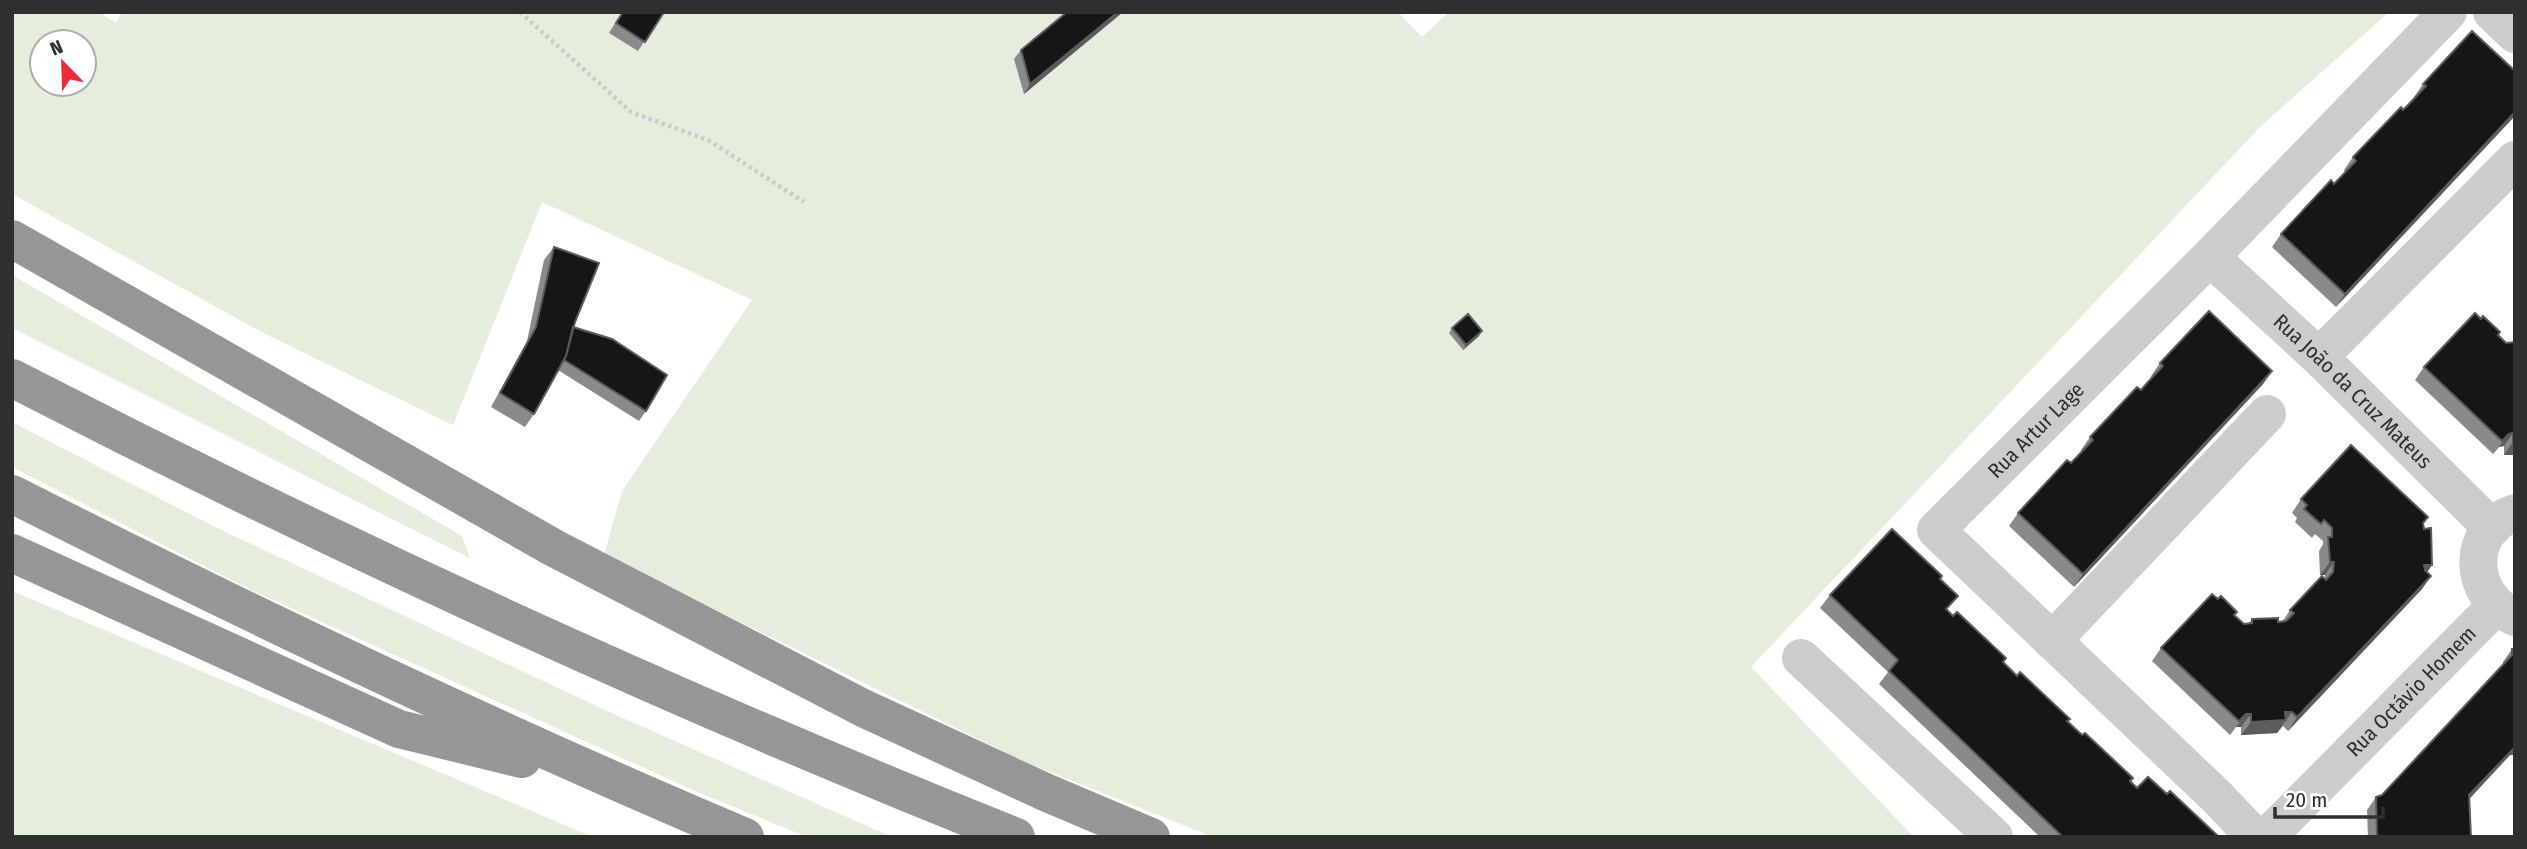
<svg xmlns="http://www.w3.org/2000/svg" width="2527" height="849" font-family="'Fira Sans Condensed',sans-serif">
  <rect width="100%" height="100%" fill="#fff"/>
  <path fill="#e5eddd" fill-rule="evenodd" d="M12,12H99L116,23L122,12H1398L1422,37L1449,12H2389L2260,127L1751,667L1914,837H1213L1025,762L604,555L622,491L752,300L542,202L453,425L263,333L12,194ZM42,42H84V84H42Z
    M12,275L462,536L470,558L12,328Z
    M12,422L215,527L607,711L892,837H807L695,791L249,589L12,467Z
    M12,591L593,837H12Z"/>
  <g fill="none" stroke-linecap="round" stroke-linejoin="round">
    <path stroke="#ccc" stroke-width="4.5" stroke-dasharray="3.5 3.5" stroke-linecap="butt" d="M520,12L631,112L708,140L804,202"/>
    <g stroke="#ccc" stroke-width="38">
      <path d="M2492,12L2515,34"/>
      <path id="s1" d="M2210,257L2319,357L2492,528"/>
      <path d="M2319,357L2515,160"/>
      <path d="M2515,513C2465,529 2467,596 2515,617"/>
      <path d="M2052,641L2267,414"/>
      <path d="M1801,658L1994,837"/>
      <path id="s2" d="M2255,837L2217,797L1936,530L2210,257L2448,12"/>
      <path id="s3" d="M2267,837L2496,606"/>
    </g>
    <path stroke="#969696" stroke-width="38" d="M12,239L554,548L863,708L1045,792L1151,837
      M12,378C339,547 674,700 1016,837
      M12,494C253,616 496,732 745,837
      M12,553L399,729L522,759"/>
  </g>
  <path fill="#8a8a8a" d="M622,12H664L638,51L609,33Z
    M1123,12L1024,94L1014,59L1021,50Z
    M2515,71L2336,307L2272,247L2281,234L2345,172L2344,170L2353,157L2415,98L2414,97L2423,84Z
    M554,247L575,322L573,327L646,411L639,421L558,370L534,414L525,427L491,407L527,341L544,260Z
    M2481,319L2506,343H2512L2515,339V455H2504V446L2499,447L2493,454L2415,380L2424,367Z
    M1452,328L1479,336L1463,350L1449,333Z
    M2160,363L2272,371L2263,384L2074,587L2009,526L2018,513L2082,452L2081,450L2090,437L2141,390L2152,378L2151,376Z
    M2301,499L2428,517L2423,524L2432,565L2427,572L2431,576L2422,589L2288,731L2283,726L2277,733L2241,735V727H2236L2230,735L2152,661L2161,648L2235,615L2244,624L2249,623L2252,619L2282,622L2290,610L2325,579V575H2320L2319,551L2323,544V541L2315,534L2312,538L2295,522L2297,518L2292,513Z
    M1940,579L1948,611L2017,676L2070,719L2068,722L2137,788L2167,794L2219,837H2040L1879,684L1888,672L1820,608L1830,595Z
    M2512,649L2510,755L2469,799L2471,837H2368L2367,810L2376,797L2382,795L2503,665V662Z"/>
  <path fill="#5c5c5c" d="M1118,12H1123L1024,94L1030,84Z
    M2515,112V116L2336,307L2345,294Z
    M1482,331L1479,336L1463,350L1466,345Z
    M2272,371L2263,384L2074,587L2083,574Z
    M2513,433L2504,446L2499,447L2493,454L2509,434Z
    M2513,442H2515V455H2504Z
    M2330,562H2334L2325,575H2320Z
    M2424,565H2432L2423,578Z
    M2431,576L2422,589L2288,731L2297,717Z
    M2285,712H2292L2277,733L2241,735L2251,722Z
    M2246,714H2251L2241,727H2236L2230,735Z
    M2515,747V755H2510L2460,809L2469,795Z"/>
  <path fill="#161616" stroke="#5c5c5c" stroke-width="2" d="M623,12H664L645,42L616,23Z
    M1067,12H1118L1030,84L1021,50Z
    M2472,31L2515,71V112L2345,294L2281,234L2331,180L2334,184L2356,161L2353,157L2401,107L2403,110L2409,104L2426,86L2423,84Z
    M554,247L599,263L575,322L566,356L534,414L500,393L536,327Z
    M2209,311L2272,371L2083,574L2018,513L2067,460L2071,463L2093,440L2090,437L2137,387L2141,390L2147,383L2163,366L2160,363Z
    M2475,313L2481,319L2483,316L2500,332L2498,335L2506,343L2515,342V442H2513V433L2509,434L2502,441L2424,367Z
    M1468,314L1482,331L1466,345L1452,328Z
    M573,327L612,339L667,375L646,411L564,360L566,356Z
    M2351,445L2428,517L2423,523L2424,529L2431,528L2432,565H2424L2425,570L2431,576L2297,717L2292,712H2285L2286,720L2251,722V714H2246L2239,721L2161,648L2212,594L2218,599L2221,596L2237,612L2234,615L2244,624L2252,623V619L2278,618V622L2286,621L2294,613L2290,610L2322,576L2326,580L2333,572L2334,562H2330L2328,537H2332V528L2324,520L2321,524L2304,509L2307,505L2301,499Z
    M1892,529L1942,576L1940,579L1958,596L1946,609L1953,616L1957,612L2006,658L2003,662L2017,676L2020,672L2070,719L2067,721L2082,735L2085,733L2133,778L2130,781L2137,788L2148,777L2167,794L2170,791L2219,837H2063L1889,671L1898,660L1830,595Z
    M2512,649H2515V747L2469,795L2471,837H2377L2376,797L2382,795L2512,655Z"/>
  <g text-anchor="middle" stroke-width="7" stroke-linejoin="round" paint-order="stroke">
    <g font-size="21" fill="#2f2f2f" stroke="#fff">
      <text dy="7" stroke="none"><textPath href="#s1" startOffset="196">Rua João da Cruz Mateus</textPath></text>
      <text dy="7" stroke="none"><textPath href="#s2" startOffset="584">Rua Artur Lage</textPath></text>
      <text dy="7" stroke="none"><textPath href="#s3" startOffset="205">Rua Octávio Homem</textPath></text>
    </g>
  </g>
  <rect width="2527" height="849" fill="none" stroke="#2f2f2f" stroke-width="28"/>
  <g transform="translate(63 63) rotate(337)"><circle r="33" fill="#ffffff" stroke="#acacac" stroke-width="2"/>
  <path d="M0-5L12 26L0 18L-12 26Z" fill="#ed2b37"/>
  <text y="-10" font-size="19" font-weight="bold" text-anchor="middle" fill="#2f2f2f">N</text>
  </g>
  <path d="M2275 807v10h108v-10" fill="none" stroke="#2f2f2f" stroke-width="3.5"/>
  <text x="2286" y="807" font-size="21" fill="#2f2f2f" stroke="#ffffff" stroke-width="5" paint-order="stroke">20 m</text>
</svg>
